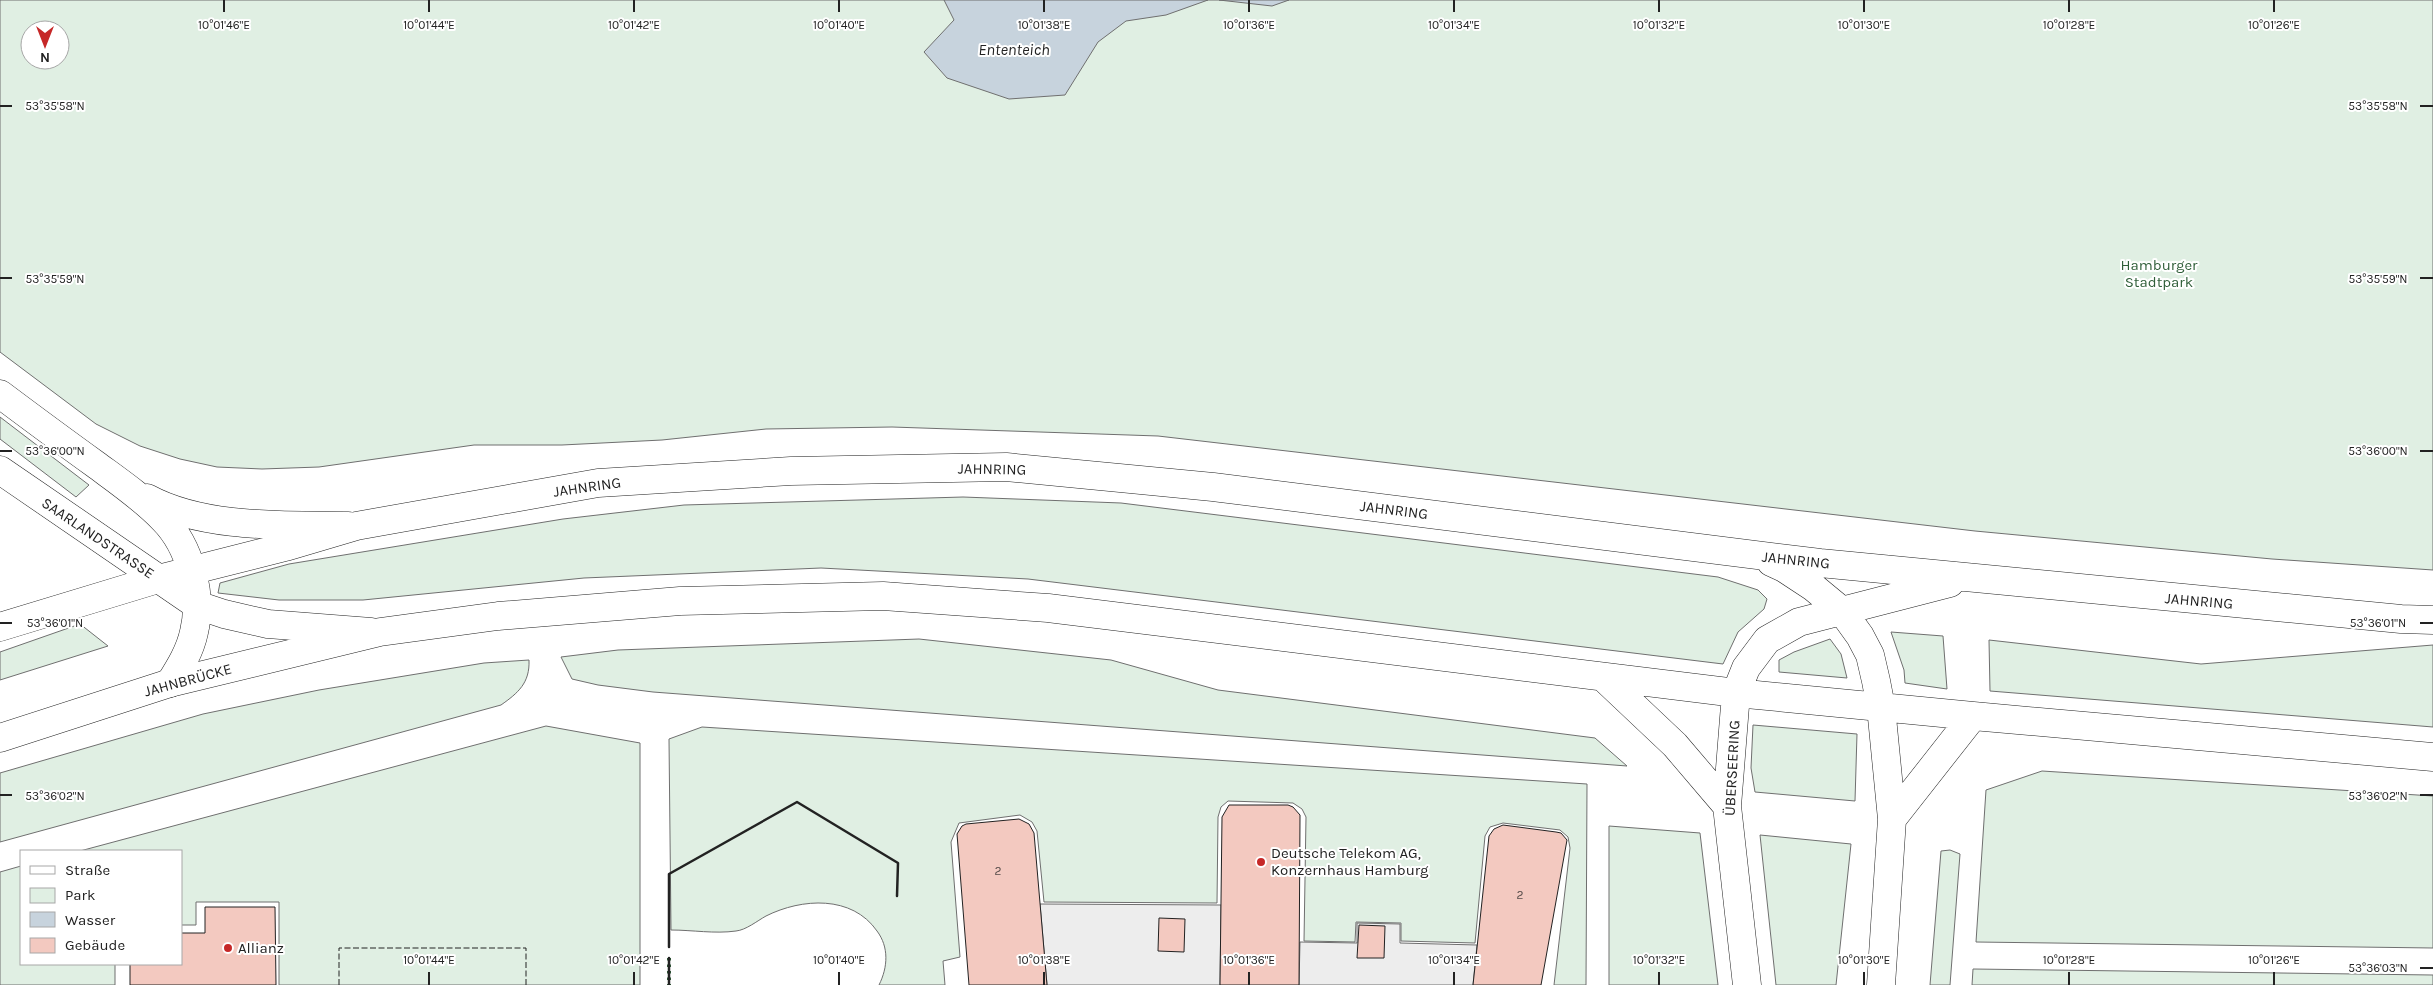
<svg xmlns="http://www.w3.org/2000/svg" width="2433" height="985" font-family="Karla,sans-serif">
  <rect width="100%" height="100%" fill="#fff"/>
  <path fill="#e0efe3" stroke="#6f6f6f" fill-rule="evenodd" d="M0,0H2433V570L2272,559L1975,531L1158,436L892,427L766,429L662,440L562,445H474L319,467L262,469L217,467L180,459L140,446L96,424L0,352ZM30,30H60V60H30Z
    M0,417L89,485L76,497L0,439Z
    M963,497L1121,503L1718,577L1758,590L1767,599L1764,609L1738,632L1723,664L1028,579L821,568L584,578L363,600H279L218,593L220,583L289,564L563,519L684,505Z
    M80,624L108,646L0,680V652Z
    M1891,632L1943,636L1947,689L1905,683L1904,670Z
    M919,639L1111,660L1218,690L1595,738L1627,766L653,692L598,685L572,679L561,657L618,650Z
    M1830,639L1841,654L1847,678L1779,672V660L1794,652Z
    M1989,640L2201,664L2433,645V727L1990,691Z
    M529,660C530,683 518,693 501,705L0,842V773L203,714L319,690L484,663Z
    M1753,725L1857,734L1855,801L1755,792L1751,768Z
    M546,726L640,743V985H279V902H196V925H181V851H80Z
    M702,727L1587,784L1586,985H1554L1570,848L1568,837L1560,830L1503,823L1490,827L1485,836L1475,943L1401,941V923L1356,922L1355,942L1304,941L1306,817L1302,809L1293,803L1228,801L1221,807L1218,817L1217,903L1044,902L1037,831L1032,822L1020,815L959,823L951,842L960,957L943,961L945,985H879C888,967 889,947 877,931C852,895 802,898 766,916C757,921 746,930 736,931C715,934 692,930 671,930L669,739Z
    M2042,771L2433,796V948L1976,942L1986,790Z
    M1609,826L1700,833L1718,985H1609Z
    M1760,835L1851,844L1836,985H1776Z
    M1950,850L1960,854L1950,985H1930L1941,851Z
    M21,866V964H115V985H0V872Z
    M1973,969L2433,975V985H1972Z"/>
  <path fill="#ededed" stroke="#6f6f6f" d="M1040,904L1221,905L1220,985H1047Z
    M1357,923L1400,924V943L1477,945L1473,985H1299L1300,942L1357,943Z"/>
  <path fill="#c7d3dd" stroke="#6f6f6f" d="M944,0H1208L1166,15L1126,21L1098,42L1065,95L1009,99L947,78L924,52L954,20Z
    M1219,0H1289L1272,6Z"/>
  <path fill="#f3c9c0" stroke="#222" d="M1229,805H1288L1293,807L1300,815L1299,985H1220L1222,817Z
    M1019,819L1029,824L1034,833L1047,985H969L957,834L962,826L966,824Z
    M1503,825L1556,832L1561,833L1567,840L1541,985H1473L1489,836L1494,829Z
    M205,907H275L276,985H130V964H181V933H205Z
    M1159,918L1185,919L1184,952L1158,951Z
    M1359,925L1385,926L1384,958H1357Z"/>
  <g fill="none" stroke-linecap="round" stroke-linejoin="round">
    <g stroke="#222" stroke-width="29">
      <path id="secondary" d="M0,394C32,418 63,441 95,464C118,481 143,498 163,519C190,546 203,595 194,632C190,651 180,667 170,683
        M0,470L197,605L224,614L268,624L371,632
        M147,498C204,529 285,525 348,526"/>
    </g>
    <g stroke="#222" stroke-width="29">
      <path id="primary" d="M1771,562L1784,568L1813,587L1842,611L1860,636L1870,655L1876,681L1881,707L1892,819L1881,985
        M0,627L158,579L285,547L356,526L598,483L791,471L1006,467L1213,487L1820,563L2401,619L2433,620
        M1603,677L1675,745L1727,806
        M0,738L170,683L380,632L498,616L680,601L883,596L1048,608L1736,693L1973,716L2433,757
        M1892,819L1973,716
        M1747,985L1727,806L1736,693L1746,668L1767,640L1799,622L1950,583"/>
    </g>
    <use href="#secondary" stroke="#fff" stroke-width="28"/>
    <use href="#primary" stroke="#fff" stroke-width="28"/>
    <path stroke="#2f5e38" stroke-width="4" stroke-dasharray="2.5 4" stroke-linecap="butt" d="M669,958V985"/>
    <path stroke="#222" stroke-width="1" stroke-dasharray="6 2.5" stroke-linecap="butt" d="M339,985V948H526V985"/>
    <path stroke="#222" stroke-width="2.5" d="M669,947V874L797,802L898,863L897,896
      M669,958V985"/>
  </g>
  <path fill="none" stroke="#222" stroke-width="2" d="M224,0V12M429,0V12M634,0V12M839,0V12M1044,0V12M1249,0V12M1454,0V12M1659,0V12M1864,0V12M2069,0V12M2274,0V12M0,106H12M2420,106H2433M0,278H12M2420,278H2433M0,451H12M2420,451H2433M0,623H12M2420,623H2433M0,795H12M2420,795H2433M2420,968H2433M429,972V985M634,972V985M839,972V985M1044,972V985M1249,972V985M1454,972V985M1659,972V985M1864,972V985M2069,972V985M2274,972V985"/>
  <g fill="#c62828" stroke="#fff" stroke-width="2">
    <circle cx="1261" cy="862" r="5"/>
    <circle cx="228" cy="948" r="5"/>
  </g>
  <g text-anchor="middle" stroke-width="4" stroke-linejoin="round" paint-order="stroke">
    <g font-size="12" fill="#564c4a">
      <text x="998" y="875">2</text>
      <text x="1520" y="899">2</text>
    </g>
    <g font-size="15" fill="#2f5e38" stroke="#fff">
      <text x="2159" y="270">Hamburger<tspan x="2159" dy="17">Stadtpark</tspan></text>
    </g>
    <g font-size="15" fill="#222" stroke="#fff">
      <text transform="translate(992 469) rotate(1)" y="5">JAHNRING</text>
      <text transform="translate(587 487) rotate(-8)" y="5">JAHNRING</text>
      <text transform="translate(1394 510) rotate(7)" y="5">JAHNRING</text>
      <text transform="translate(98 538) rotate(34)" y="5">SAARLANDSTRASSE</text>
      <text transform="translate(1796 560) rotate(6)" y="5">JAHNRING</text>
      <text transform="translate(2199 601) rotate(5)" y="5">JAHNRING</text>
      <text transform="translate(188 680) rotate(-15)" y="5">JAHNBRÜCKE</text>
      <text transform="translate(1732 768) rotate(-87)" y="5">ÜBERSEERING</text>
    </g>
    <g font-size="15" fill="#222" stroke="#fff" text-anchor="start">
      <text x="1271" y="858">Deutsche Telekom AG,<tspan x="1271" dy="17">Konzernhaus Hamburg</tspan></text>
      <text x="238" y="953">Allianz</text>
    </g>
    <g font-size="16" font-style="italic" fill="#222" stroke="#fff">
      <text x="1014" y="55">Ententeich</text>
    </g>
  </g>
  <g font-size="12" text-anchor="middle" fill="#222" stroke="#fff" stroke-width="4" stroke-linejoin="round" paint-order="stroke">
    <text x="224" y="29">10°01'46"E</text>
    <text x="429" y="29">10°01'44"E</text>
    <text x="634" y="29">10°01'42"E</text>
    <text x="839" y="29">10°01'40"E</text>
    <text x="1044" y="29">10°01'38"E</text>
    <text x="1249" y="29">10°01'36"E</text>
    <text x="1454" y="29">10°01'34"E</text>
    <text x="1659" y="29">10°01'32"E</text>
    <text x="1864" y="29">10°01'30"E</text>
    <text x="2069" y="29">10°01'28"E</text>
    <text x="2274" y="29">10°01'26"E</text>
    <text x="2378" y="110">53°35'58"N</text>
    <text x="55" y="110">53°35'58"N</text>
    <text x="2378" y="283">53°35'59"N</text>
    <text x="55" y="283">53°35'59"N</text>
    <text x="2378" y="455">53°36'00"N</text>
    <text x="55" y="455">53°36'00"N</text>
    <text x="2378" y="627">53°36'01"N</text>
    <text x="55" y="627">53°36'01"N</text>
    <text x="2378" y="800">53°36'02"N</text>
    <text x="55" y="800">53°36'02"N</text>
    <text x="429" y="964">10°01'44"E</text>
    <text x="634" y="964">10°01'42"E</text>
    <text x="839" y="964">10°01'40"E</text>
    <text x="1044" y="964">10°01'38"E</text>
    <text x="1249" y="964">10°01'36"E</text>
    <text x="1454" y="964">10°01'34"E</text>
    <text x="1659" y="964">10°01'32"E</text>
    <text x="1864" y="964">10°01'30"E</text>
    <text x="2069" y="964">10°01'28"E</text>
    <text x="2274" y="964">10°01'26"E</text>
    <text x="2378" y="972">53°36'03"N</text>
  </g>
  <rect x="20" y="850" width="162" height="115" fill="#ffffff" stroke="#a7a7a7"/>
  <rect x="30" y="866" width="25" height="8" fill="#ffffff" stroke="#a7a7a7"/>
  <text x="65" y="875" font-size="15" fill="#222222">Straße</text>
  <rect x="30" y="888" width="25" height="15" fill="#e0efe3" stroke="#a7a7a7"/>
  <text x="65" y="900" font-size="15" fill="#222222">Park</text>
  <rect x="30" y="912" width="25" height="15" fill="#c7d3dd" stroke="#a7a7a7"/>
  <text x="65" y="925" font-size="15" fill="#222222">Wasser</text>
  <rect x="30" y="938" width="25" height="15" fill="#f3c9c0" stroke="#a7a7a7"/>
  <text x="65" y="950" font-size="15" fill="#222222">Gebäude</text>
  <g transform="translate(45 45) rotate(180)"><circle r="24" fill="#ffffff" stroke="#a7a7a7"/>
  <path d="M0-4L9 19L0 12L-9 19Z" fill="#c62828"/>
  <text y="-8" font-size="14" font-weight="bold" text-anchor="middle" fill="#222222">N</text>
  </g>
</svg>
